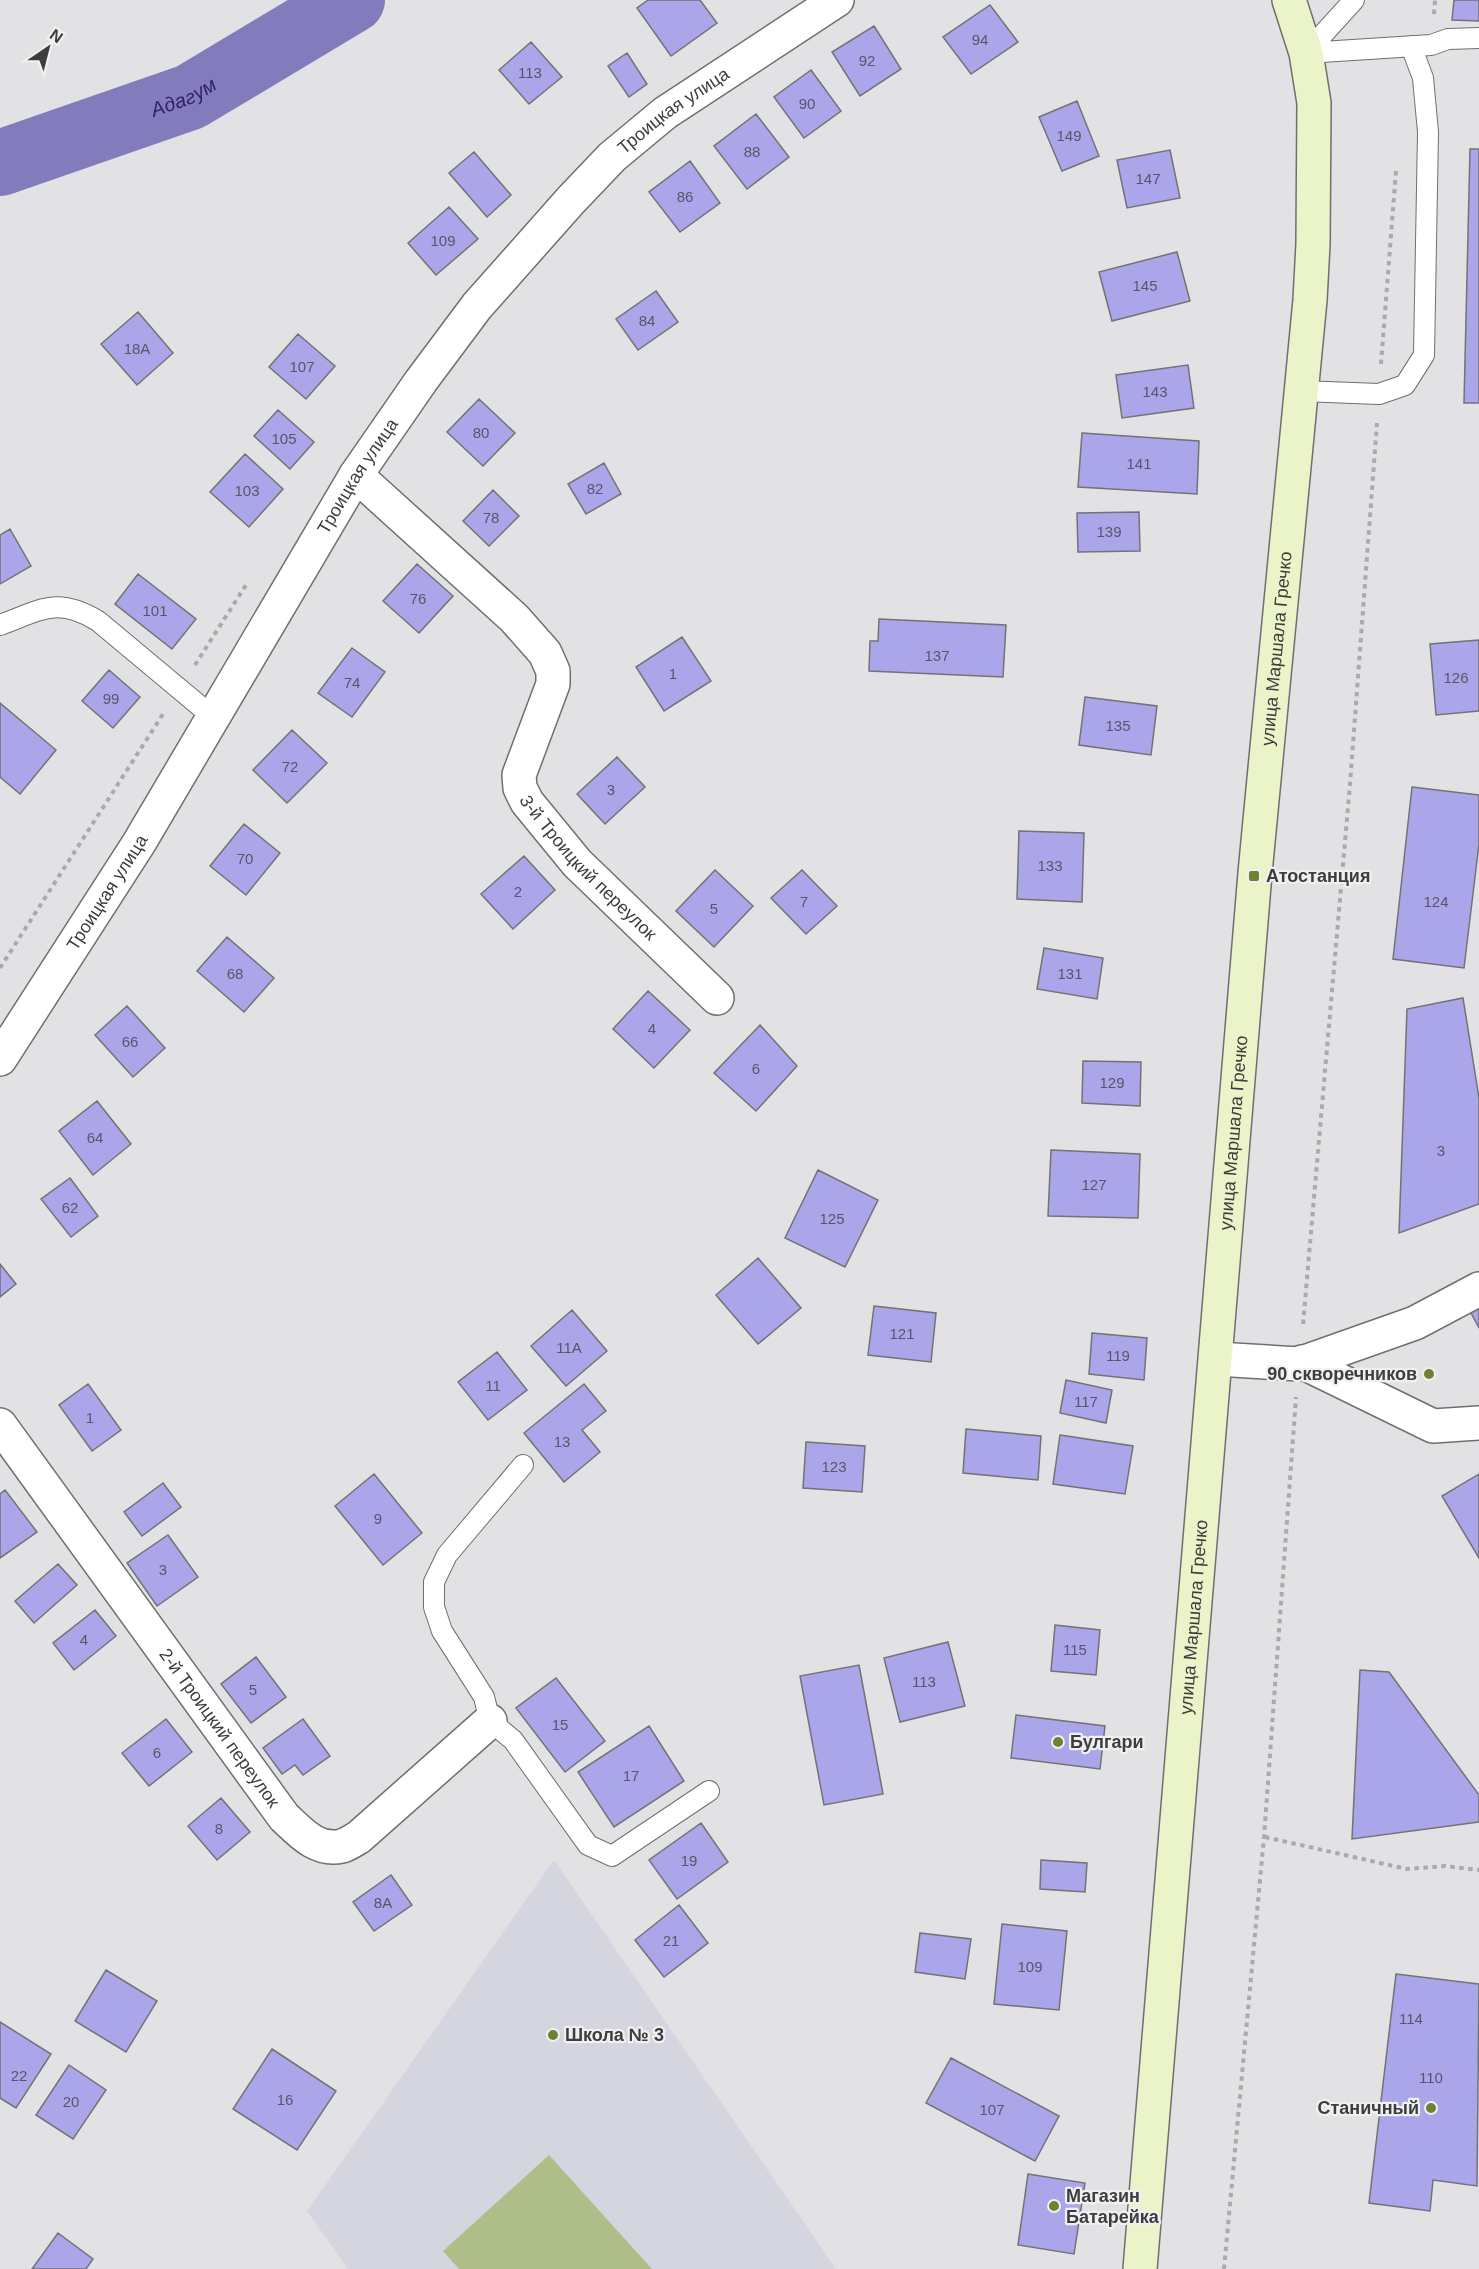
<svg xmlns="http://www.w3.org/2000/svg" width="1479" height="2269" font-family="Helvetica,sans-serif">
  <rect width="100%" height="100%" fill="#e2e2e5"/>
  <path fill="#d5d5df" d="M554,1860L836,2269H348L307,2211Z"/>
  <path fill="#aebe89" d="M549,2155L652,2269H459L443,2251Z"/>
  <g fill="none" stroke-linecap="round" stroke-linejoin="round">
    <path stroke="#837cbc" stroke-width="66" id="s1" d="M0,163L190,97L352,0"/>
  </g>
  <path fill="#aba5e9" stroke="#737275" stroke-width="1.5" d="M648,0H700L717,23L671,56L637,8Z
    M1454,0H1479V21L1452,20Z
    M990,5L1018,42L971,74L943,37Z
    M874,26L901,69L860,96L832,52Z
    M531,42L562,77L529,104L499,70Z
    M627,53L647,84L629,97L608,66Z
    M811,70L841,111L804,138L774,97Z
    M1077,101L1099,156L1062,171L1039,117Z
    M756,114L789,157L747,189L714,146Z
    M1470,149H1479V403H1464Z
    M1170,150L1180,198L1127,208L1117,160Z
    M474,152L511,195L487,217L449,173Z
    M690,161L720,203L680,232L649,192Z
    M449,207L478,239L436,275L408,243Z
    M1177,252L1190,301L1112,321L1099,272Z
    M656,291L678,322L638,350L616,319Z
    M138,312L173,353L137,385L101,344Z
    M298,334L335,366L306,399L269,367Z
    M1188,365L1194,408L1122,418L1116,375Z
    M479,399L515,433L483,466L447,432Z
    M278,410L314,442L290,469L254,436Z
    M1082,433L1199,441L1197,494L1078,487Z
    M245,454L283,489L249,527L210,492Z
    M604,463L621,494L586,514L568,484Z
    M493,490L519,516L489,546L463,521Z
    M1139,512L1140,551L1078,552L1077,513Z
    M10,529L31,566L0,584V535Z
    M417,564L453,596L419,633L383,601Z
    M138,574L196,619L172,649L115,604Z
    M879,619L1006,625L1003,677L869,671L870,641H878Z
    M682,637L711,681L664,711L636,667Z
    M1479,640V711L1436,715L1430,644Z
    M352,648L385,672L352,717L318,693Z
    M109,670L140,697L113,728L82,701Z
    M1085,697L1157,706L1151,755L1079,745Z
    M0,703L56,750L20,794L0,777Z
    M292,730L327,763L287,803L253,770Z
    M617,757L645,787L605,824L577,794Z
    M1412,787L1479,795V844L1464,968L1393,959Z
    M244,824L280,853L246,895L210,866Z
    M1019,831L1084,833L1082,902L1017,899Z
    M524,856L555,890L513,929L481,894Z
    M715,870L753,906L714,947L676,911Z
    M802,870L837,906L806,934L771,898Z
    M227,937L274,978L244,1012L197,971Z
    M1044,948L1103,958L1097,999L1037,989Z
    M648,991L690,1030L654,1068L613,1029Z
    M1463,998L1479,1098V1204L1399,1233L1407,1009Z
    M127,1006L165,1048L133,1077L95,1035Z
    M760,1025L797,1066L756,1111L714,1073Z
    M1083,1061L1141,1062L1140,1106L1082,1103Z
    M97,1101L131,1144L93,1175L59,1131Z
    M1051,1150L1140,1154L1138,1218L1048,1216Z
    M818,1170L878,1200L845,1267L785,1238Z
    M70,1178L98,1216L71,1237L41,1199Z
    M758,1258L801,1308L758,1344L716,1295Z
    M0,1264L16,1284L0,1297Z
    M874,1306L936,1313L931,1362L868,1355Z
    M1479,1306V1328L1470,1311Z
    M572,1310L607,1351L566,1386L531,1346Z
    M1092,1333L1147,1338L1144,1380L1089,1374Z
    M497,1352L527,1390L488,1420L458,1382Z
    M1066,1380L1112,1390L1106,1423L1060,1413Z
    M88,1384L121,1430L92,1451L59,1405Z
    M584,1384L606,1411L582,1430L600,1452L564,1482L524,1433Z
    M966,1429L1041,1436L1038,1480L963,1473Z
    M1060,1435L1133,1446L1125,1494L1053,1484Z
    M806,1442L865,1446L862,1492L803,1488Z
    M374,1474L422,1533L383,1565L335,1506Z
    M1479,1474V1558L1442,1496Z
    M163,1483L181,1507L142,1536L124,1512Z
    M5,1490L37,1532L0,1558V1494Z
    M168,1535L198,1577L157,1606L127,1563Z
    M58,1564L77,1585L34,1623L15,1601Z
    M95,1610L116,1636L74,1670L53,1643Z
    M1055,1625L1100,1630L1096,1675L1051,1671Z
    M948,1642L965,1706L900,1722L884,1658Z
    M256,1657L286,1697L251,1723L221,1684Z
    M859,1665L883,1794L824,1805L800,1676Z
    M1360,1670L1389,1672L1479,1795V1822L1352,1839Z
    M556,1678L605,1741L565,1772L516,1708Z
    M1016,1715L1105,1726L1100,1769L1011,1758Z
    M166,1719L192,1752L149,1786L122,1753Z
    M303,1719L330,1756L303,1775L295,1765L282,1774L263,1748Z
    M649,1726L684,1781L614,1827L578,1772Z
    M221,1798L250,1832L217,1860L188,1826Z
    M701,1823L728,1862L677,1899L649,1860Z
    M1041,1860L1087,1863L1085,1892L1040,1889Z
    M391,1875L412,1905L374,1931L353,1902Z
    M679,1905L708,1943L664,1977L635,1940Z
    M1002,1924L1067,1931L1059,2010L994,2004Z
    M920,1933L971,1939L965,1979L915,1972Z
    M106,1970L157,2001L126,2052L75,2021Z
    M1396,1974L1479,1984L1477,2186L1433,2180L1430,2211L1369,2203Z
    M0,2022L51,2054L16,2108L0,2098Z
    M272,2049L336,2091L297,2150L233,2109Z
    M951,2058L1059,2116L1035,2161L926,2103Z
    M69,2065L106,2090L73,2139L36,2115Z
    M1028,2174L1085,2183L1074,2254L1018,2245Z
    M58,2233L93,2259L86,2269H32Z"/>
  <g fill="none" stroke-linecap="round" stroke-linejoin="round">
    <g stroke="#6f6f72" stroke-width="22">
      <path id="lane" d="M1306,53L1431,45L1448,39L1479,38
        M1306,53L1354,0
        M1301,391L1379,394L1405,385L1424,355L1428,132L1423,78L1411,46
        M0,625C41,610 57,596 98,621L213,717
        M523,1465L447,1555L434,1582V1607L442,1631L484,1697L490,1721L513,1740L588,1845L612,1856L709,1791"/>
    </g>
    <g stroke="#6f6f72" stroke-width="36">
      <g id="street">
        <path id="s2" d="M356,475L514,618L545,653L553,671V684L519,775L520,788L527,802L577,863L717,998"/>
        <path id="s3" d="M0,1059L139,843L356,475L421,381L477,306L571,200L612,157L665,113L837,0"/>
        <path d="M1217,1359L1299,1364L1415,1323L1479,1289"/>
        <path d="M1302,1362L1433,1426L1479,1423"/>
        <path id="s4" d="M0,1425L284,1817C300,1832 317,1852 342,1846C348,1844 354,1840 359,1837L490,1721"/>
      </g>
    </g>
    <g stroke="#6f6f72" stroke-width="36">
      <g id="secondary">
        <path id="s5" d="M1140,2269L1255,873L1310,300L1313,244L1314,103L1306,53L1289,0"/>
      </g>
    </g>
    <path stroke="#aaaaac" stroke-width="4" stroke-dasharray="4.5 4.5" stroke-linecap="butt" d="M1434,14L1435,0
      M1381,364L1396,171
      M195,665L246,585
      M0,968L163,714
      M1303,1324L1350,784L1377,423
      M1265,1837L1407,1869L1445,1866L1479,1870
      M1224,2269L1264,1837L1296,1397"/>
    <use href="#lane" stroke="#fff" stroke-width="20"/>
    <use href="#street" stroke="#fff" stroke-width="33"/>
    <use href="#secondary" stroke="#eaf4c8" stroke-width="33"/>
  </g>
  <g fill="#6e8232" stroke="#f0f0f3" stroke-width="2">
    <rect x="1248" y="870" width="12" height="12" rx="3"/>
    <circle cx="1429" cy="1374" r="6"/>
    <circle cx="1058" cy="1742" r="6"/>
    <circle cx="553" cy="2035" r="6"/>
    <circle cx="1431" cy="2108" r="6"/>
    <circle cx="1054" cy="2206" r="6"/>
  </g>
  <g text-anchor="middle" stroke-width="4.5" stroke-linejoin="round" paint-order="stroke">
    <g font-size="15" fill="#585769">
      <text x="980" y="45">94</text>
      <text x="867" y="66">92</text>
      <text x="530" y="78">113</text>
      <text x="807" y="109">90</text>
      <text x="1069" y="141">149</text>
      <text x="752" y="157">88</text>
      <text x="1148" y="184">147</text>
      <text x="685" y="202">86</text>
      <text x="443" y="246">109</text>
      <text x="1145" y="291">145</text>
      <text x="647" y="326">84</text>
      <text x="137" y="354">18А</text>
      <text x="302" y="372">107</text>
      <text x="1155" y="397">143</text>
      <text x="481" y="438">80</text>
      <text x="284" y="444">105</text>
      <text x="1139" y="469">141</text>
      <text x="595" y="494">82</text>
      <text x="247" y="496">103</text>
      <text x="491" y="523">78</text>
      <text x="1109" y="537">139</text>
      <text x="418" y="604">76</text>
      <text x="155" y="616">101</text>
      <text x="937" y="661">137</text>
      <text x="673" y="679">1</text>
      <text x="1456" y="683">126</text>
      <text x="352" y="688">74</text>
      <text x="111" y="704">99</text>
      <text x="1118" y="731">135</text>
      <text x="290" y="772">72</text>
      <text x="611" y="795">3</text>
      <text x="245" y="864">70</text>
      <text x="1050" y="871">133</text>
      <text x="518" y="897">2</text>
      <text x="804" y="907">7</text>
      <text x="1436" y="907">124</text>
      <text x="714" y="914">5</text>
      <text x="235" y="979">68</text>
      <text x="1070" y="979">131</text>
      <text x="652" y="1034">4</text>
      <text x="130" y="1047">66</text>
      <text x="756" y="1074">6</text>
      <text x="1112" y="1088">129</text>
      <text x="95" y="1143">64</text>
      <text x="1441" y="1156">3</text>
      <text x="1094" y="1190">127</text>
      <text x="70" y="1213">62</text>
      <text x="832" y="1224">125</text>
      <text x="902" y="1339">121</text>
      <text x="569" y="1353">11А</text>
      <text x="1118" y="1361">119</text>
      <text x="493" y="1391">11</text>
      <text x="1086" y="1407">117</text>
      <text x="90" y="1423">1</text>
      <text x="562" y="1447">13</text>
      <text x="834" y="1472">123</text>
      <text x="378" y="1524">9</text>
      <text x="163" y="1575">3</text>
      <text x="84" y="1645">4</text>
      <text x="1075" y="1655">115</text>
      <text x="924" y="1687">113</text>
      <text x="253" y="1695">5</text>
      <text x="560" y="1730">15</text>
      <text x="157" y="1758">6</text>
      <text x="631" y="1781">17</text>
      <text x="219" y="1834">8</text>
      <text x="689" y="1866">19</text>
      <text x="383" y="1908">8А</text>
      <text x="671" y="1946">21</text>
      <text x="1030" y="1972">109</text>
      <text x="1411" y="2024">114</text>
      <text x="19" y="2081">22</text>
      <text x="1431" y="2083">110</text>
      <text x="285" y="2105">16</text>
      <text x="71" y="2107">20</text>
      <text x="992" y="2115">107</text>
    </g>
    <g font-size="18" fill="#3d3d3e" stroke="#f0f0f3">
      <text dy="6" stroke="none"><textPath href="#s3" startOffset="1170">Троицкая улица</textPath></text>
      <text dy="6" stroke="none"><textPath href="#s3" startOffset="684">Троицкая улица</textPath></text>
      <text dy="6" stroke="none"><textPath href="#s5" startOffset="1626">улица Маршала Гречко</textPath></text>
      <text dy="6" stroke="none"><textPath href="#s2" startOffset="508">3-й Троицкий переулок</textPath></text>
      <text dy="6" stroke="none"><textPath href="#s3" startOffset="198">Троицкая улица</textPath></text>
      <text dy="6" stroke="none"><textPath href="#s5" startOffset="1140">улица Маршала Гречко</textPath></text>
      <text dy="6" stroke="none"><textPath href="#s5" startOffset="654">улица Маршала Гречко</textPath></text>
      <text dy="6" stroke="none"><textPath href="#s4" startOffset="374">2-й Троицкий переулок</textPath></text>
    </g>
    <g font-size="18" font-weight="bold" fill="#3d3d3e" stroke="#f0f0f3" text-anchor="start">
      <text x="1266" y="882">Атостанция</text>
      <text x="1417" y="1380" text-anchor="end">90 скворечников</text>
      <text x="1070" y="1748">Булгари</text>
      <text x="565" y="2041">Школа № 3</text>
      <text x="1419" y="2114" text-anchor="end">Станичный</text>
      <text x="1066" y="2202">Магазин<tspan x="1066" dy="21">Батарейка</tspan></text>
    </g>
    <g font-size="20" font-style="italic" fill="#32206c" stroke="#f0f0f3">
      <text dy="7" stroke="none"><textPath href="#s1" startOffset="195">Адагум</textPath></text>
    </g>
  </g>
  <g transform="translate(48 48) rotate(35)" stroke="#f0f0f3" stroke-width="4.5" paint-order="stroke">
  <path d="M0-4.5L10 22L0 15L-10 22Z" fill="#3d3d3e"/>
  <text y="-9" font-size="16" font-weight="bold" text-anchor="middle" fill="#3d3d3e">N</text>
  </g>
</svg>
